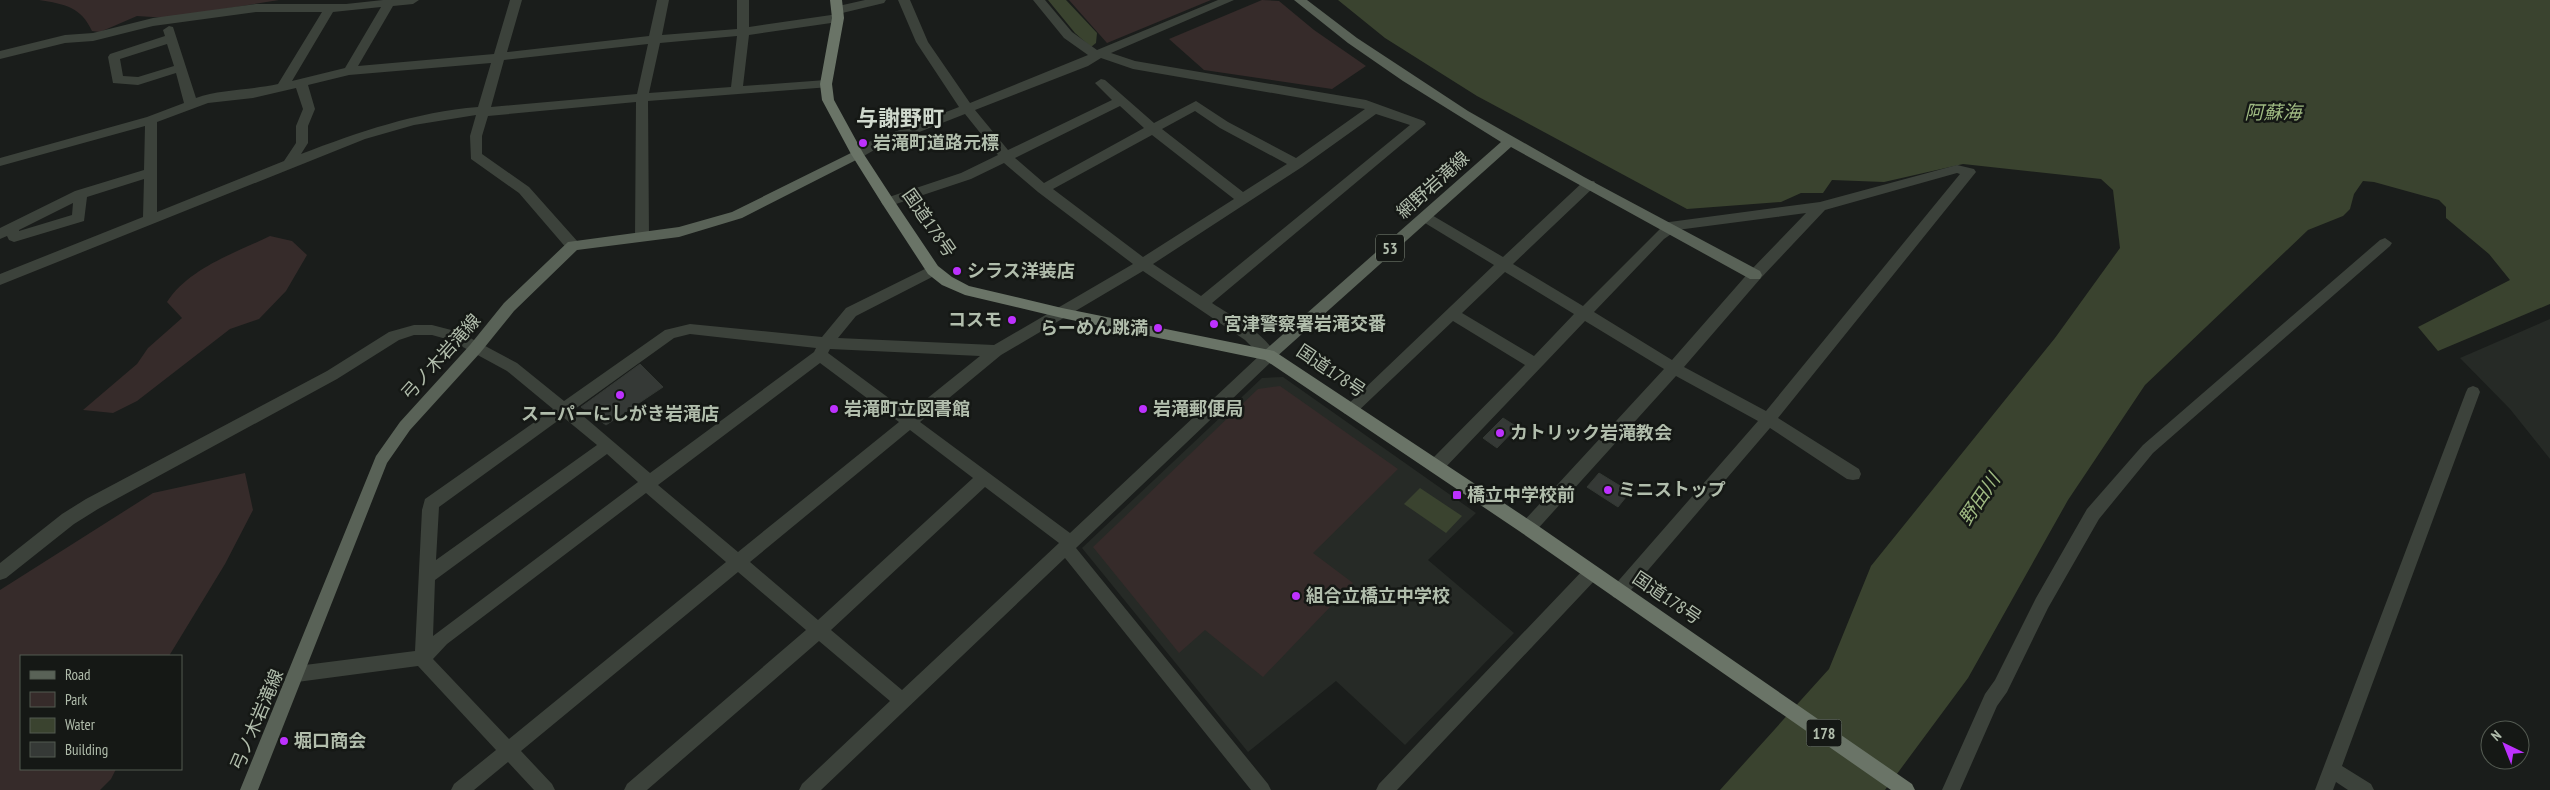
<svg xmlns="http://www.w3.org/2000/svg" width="2550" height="790" font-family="'PT Sans Narrow','Noto Sans JP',sans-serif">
  <rect width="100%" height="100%" fill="#1a1d1b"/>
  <path fill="#262a26" d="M2550,319V459L2510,409L2460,358Z
    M1283,377L1476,513L1428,560L1514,633L1405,745L1336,681L1248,752L1082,548L1262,378Z"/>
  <path fill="#362b2a" d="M39,0H279L168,18L137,16L100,32L92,31C81,7 65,4 39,0Z
    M1069,0H1211L1107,43Z
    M1262,0L1279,1L1314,30L1366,66L1332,89L1204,70L1169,39Z
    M270,236L292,241L307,255L286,291L259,319L230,329L137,401L113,413L83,410L137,364L148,348L182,318L167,302C189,268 235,253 270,236Z
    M1280,386L1398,469L1313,553L1353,583L1263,677L1205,630L1179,653L1093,547L1258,389Z
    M245,473L253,510L225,564L169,656H21V769H116L111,779L100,790H0V590L153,493Z"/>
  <path fill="#3a432f" d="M1048,0H1066L1097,33L1096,43L1091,47L1075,33Z
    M1338,0H2550V304L2438,351L2418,327L2510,280L2489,254L2446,218V207L2439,200L2374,182L2363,181L2354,194L2350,209L2343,216L2308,230L2145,385L2068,500L1968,678L1885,790H1720L1829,669L1871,566L2055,338L2120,248L2113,190L2101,179L1963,164L1884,182L1832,180L1823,193H1801L1781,202L1687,209L1477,96L1385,38Z
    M1420,488L1462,516L1446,533L1404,504Z"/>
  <path fill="#353936" stroke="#343934" d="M640,364L663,387L606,425L581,407Z
    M1503,418L1517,427L1497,448L1483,438Z
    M1599,473L1630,492L1618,507L1587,487Z"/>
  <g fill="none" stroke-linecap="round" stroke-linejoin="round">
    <path fill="#3c423b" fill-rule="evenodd" d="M383,0H419L413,4L393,6L358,66L494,54L510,0H522L507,52L649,36L657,0H669L662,35L737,29V0H749V27L838,14L844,18L838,22L749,35L743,86L826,80L832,84L830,87L648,101L649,237L647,240H637L635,237L636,102L488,116L482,136V154L529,187L578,242L580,246L578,250H568L519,193L471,159L470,136L476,115L414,125L365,139L0,285V274L143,217L144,179L87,197L84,221L14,242L9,240L7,236L0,239V228L75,191L144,170L145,126L0,166V158L147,117L184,103L176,73L138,85L113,83L108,57L110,54L165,36L163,30L169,26L173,27L196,98C220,89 252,90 278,84L322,12H256L153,26L93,41L65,43L0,59V51L65,35L93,33L153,18L256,4H346ZM381,7L345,68L292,81L333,12ZM737,36L731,87L649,93L660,43ZM167,44L174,66L138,77L123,76L120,59ZM648,44L637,94L491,107L504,60ZM491,63L478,107C416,112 359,132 301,154L308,143V126L315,109L308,85L349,75ZM296,88L303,109L296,126V143L284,161L157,212V122L208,103L253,98ZM73,203L72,215L19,231V230Z
      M865,0H886L884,3L838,14L832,10L834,7Z
      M898,0H910L928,42L970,103L1088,55L1064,38L1033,0H1045L1072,32L1097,50L1218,0H1234L1111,53L1135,61L1366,100L1424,121L1426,124L1212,303C1233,317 1264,332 1276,355L1274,359L1076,548L1268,784L1271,790H1251L1065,558L821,790H799L802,784L890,701L819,641L647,790H624L627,784L806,630L738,572L521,751L552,784L555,790H534L508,762L474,790H451L454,784L496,750L418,666L297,682L291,680L288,674L291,668L297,666L415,651L422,510L425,499L553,409L507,371L450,340L432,335H414L399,340L337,379L98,509L74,524L6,578L0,580V563L62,514L86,499L327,371L389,332L414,325H432L459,332L517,363L564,401L665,330L690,324L822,337L846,308L933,265L940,270L938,274L856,316L838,338L994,345L1133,264L1038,192L1004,163L971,179L893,205H883L881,202L883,199L961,173L998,155L965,114L876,149L862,157H852L851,154L866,143L959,107L916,42ZM1101,58L1133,69L1365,109L1296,158L1228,122L1196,101L1154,123L1105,80L1101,79L1095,83L1112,100L1008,150L975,110L1088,66ZM1120,106L1144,128L1044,183L1015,158ZM1195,111L1220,128L1287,164L1243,192L1162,129ZM1376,114L1410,125L1201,296L1153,264L1302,167ZM1152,135L1234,199L1143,257L1053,189ZM1143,271L1245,340L1260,355L1070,533L920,422L1001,355ZM690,334L816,348L814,352L650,473L575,409L674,338ZM830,349L980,356L909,413L828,353ZM820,363L899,422L738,552L658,485ZM563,417L597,445L436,560L439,507ZM910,430L973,478L818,620L750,562ZM607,454L638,482L433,636L435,580ZM985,487L1059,543L902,690L831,630ZM646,493L726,562L509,739L433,659L447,644Z
      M1957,165L1974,169L1976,172L1778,418L1859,469L1861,474L1859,479L1853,480L1847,479L1770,428L1625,597L1619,599L1613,597L1611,592L1613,587L1758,421L1676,376L1534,533L1528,535L1522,533L1520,528L1522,523L1664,369L1585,321L1442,471L1436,472L1430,471L1428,466L1430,461L1525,365L1453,321L1355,414H1345L1342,410L1494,265L1420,220L1418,217L1420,214H1430L1503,257L1584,181H1594L1596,184L1594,187L1513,264L1583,306L1661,228L1662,223L1820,202ZM1957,173L1960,174L1766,411L1684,367L1760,279L1825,210ZM1806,213L1750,271L1672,360L1594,312L1664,239L1677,230ZM1505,272L1574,314L1534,356L1462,313Z
      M2385,238L2392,243L2390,246L2153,453L2099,519L2048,608L2007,692L1997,706L1960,790H1942L1985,694L1995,680L2036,598L2087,509L2143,445L2380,240Z
      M2473,386L2478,388L2480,392L2342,766L2371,784L2374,790H2348L2336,782L2333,790H2315L2466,392L2468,388Z
      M1591,566L1597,568L1599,573L1597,578L1397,790H1376L1379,784L1585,568Z"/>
    <path fill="#596257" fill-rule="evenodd" d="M1294,0H1307L1357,38L1468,111L1584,177L1760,271L1762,275L1760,279H1750L1511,147L1274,359H1264L1262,355L1264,351L1501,142L1403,81L1348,43Z
      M857,150L862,151L863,154L862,157L742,218L679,237L577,250L514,311L480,353L410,430L387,463L258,790H240L376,456L400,422L470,345L504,303L568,242L679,227L732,212Z"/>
    <path fill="#6a7467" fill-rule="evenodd" d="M830,0H842L844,18L832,84L834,100L863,153L893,199L938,266L952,277L969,286L1062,308L1274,351L1534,523L1912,784L1915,790H1891L1522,533L1265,360L1062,318L965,295L942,285L928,274L883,205L851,154L822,100L820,84L832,18Z"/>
  </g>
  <g fill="#bd31fe" stroke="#151815" stroke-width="2">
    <circle cx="863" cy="143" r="5"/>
    <circle cx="957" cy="271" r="5"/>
    <circle cx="1012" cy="320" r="5"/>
    <circle cx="1214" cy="324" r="5"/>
    <circle cx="1158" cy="328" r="5"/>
    <circle cx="620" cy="395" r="5"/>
    <circle cx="834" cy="409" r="5"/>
    <circle cx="1143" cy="409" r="5"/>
    <circle cx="1500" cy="433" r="5"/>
    <circle cx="1608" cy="490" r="5"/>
    <rect x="1452" y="490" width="10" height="10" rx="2.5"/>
    <circle cx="1296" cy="596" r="5"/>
    <circle cx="284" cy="741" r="5"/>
  </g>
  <g text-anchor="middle" stroke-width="5" stroke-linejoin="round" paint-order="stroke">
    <g fill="#151815" stroke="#828c7f" stroke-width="1">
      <rect x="1376" y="234.5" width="28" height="27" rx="4"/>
      <rect x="1806.5" y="719.5" width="35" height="27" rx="4"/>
    </g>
    <g font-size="16" font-weight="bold" fill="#b1bdac">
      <text x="1390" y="254">53</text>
      <text x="1824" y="739">178</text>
    </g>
    <g font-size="18" font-weight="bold" fill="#b1bdac" stroke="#151815" text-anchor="start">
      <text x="873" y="149">岩滝町道路元標</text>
      <text x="967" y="277">シラス洋装店</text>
      <text x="1002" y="326" text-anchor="end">コスモ</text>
      <text x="1224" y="330">宮津警察署岩滝交番</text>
      <text x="1148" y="334" text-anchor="end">らーめん跳満</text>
      <text x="844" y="415">岩滝町立図書館</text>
      <text x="1153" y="415">岩滝郵便局</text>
      <text x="620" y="420" text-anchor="middle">スーパーにしがき岩滝店</text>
      <text x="1510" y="439">カトリック岩滝教会</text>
      <text x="1618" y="496">ミニストップ</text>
      <text x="1467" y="501">橋立中学校前</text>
      <text x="1306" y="602">組合立橋立中学校</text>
      <text x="294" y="747">堀口商会</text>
    </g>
    <g font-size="18" fill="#b1bdac" stroke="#151815">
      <text transform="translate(1433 185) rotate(-42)" y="6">網野岩滝線</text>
      <text transform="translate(929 223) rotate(55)" y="6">国道178号</text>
      <text transform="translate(441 357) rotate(-48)" y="6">弓ノ木岩滝線</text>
      <text transform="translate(1331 371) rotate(34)" y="6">国道178号</text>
      <text transform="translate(1667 598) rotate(34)" y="6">国道178号</text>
      <text transform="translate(257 720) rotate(-67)" y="6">弓ノ木岩滝線</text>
    </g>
    <g font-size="19" font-style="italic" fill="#9fba82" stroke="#151815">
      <text x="2273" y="119">阿蘇海</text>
      <text transform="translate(1979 499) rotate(-56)" y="7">野田川</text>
    </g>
    <g font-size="22" font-weight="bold" fill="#d0d9ce" stroke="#151815">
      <text x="900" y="126">与謝野町</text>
    </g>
  </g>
  <rect x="20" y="655" width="162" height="115" fill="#151815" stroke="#535a51"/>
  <rect x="30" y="671" width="25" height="8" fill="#596257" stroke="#535a51"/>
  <text x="65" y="680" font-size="15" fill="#b1bdac">Road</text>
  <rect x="30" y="692" width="25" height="15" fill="#362b2a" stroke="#535a51"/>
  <text x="65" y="705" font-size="15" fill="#b1bdac">Park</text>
  <rect x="30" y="718" width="25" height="15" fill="#3a432f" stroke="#535a51"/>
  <text x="65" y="730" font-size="15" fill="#b1bdac">Water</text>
  <rect x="30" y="742" width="25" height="15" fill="#353936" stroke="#535a51"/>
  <text x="65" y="755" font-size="15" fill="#b1bdac">Building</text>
  <g transform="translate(2505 745) rotate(317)"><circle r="24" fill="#151815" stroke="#535a51"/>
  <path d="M0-4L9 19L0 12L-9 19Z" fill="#bd31fe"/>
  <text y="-8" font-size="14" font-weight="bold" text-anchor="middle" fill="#b1bdac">N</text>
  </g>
</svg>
